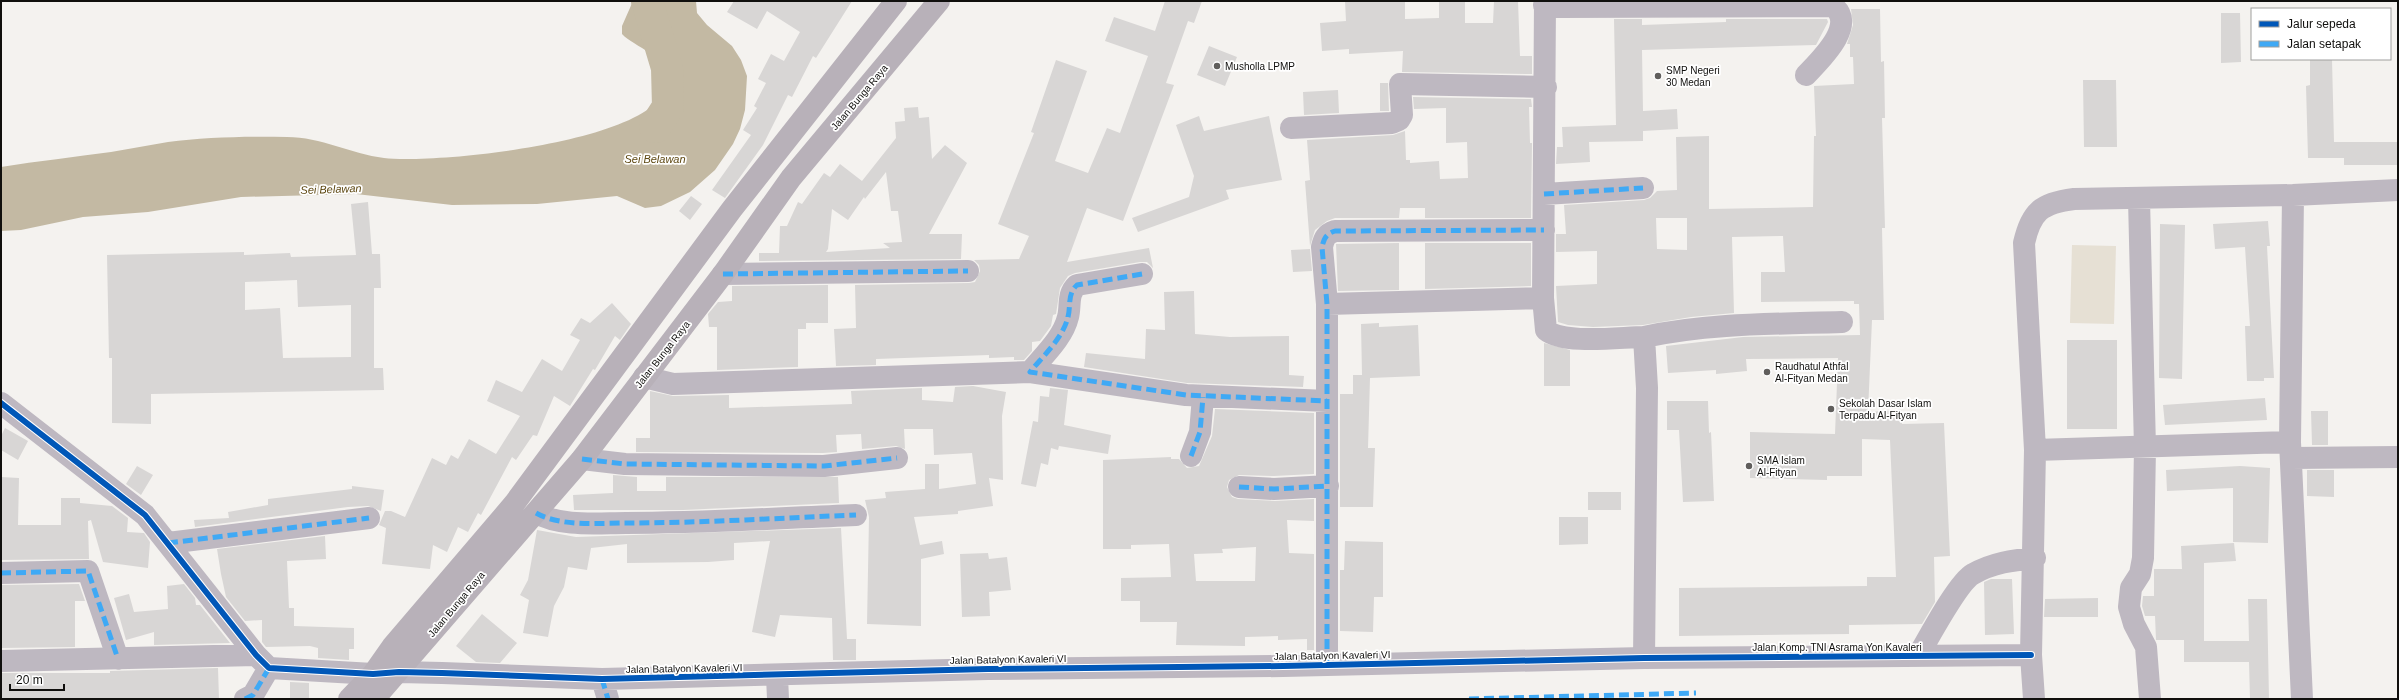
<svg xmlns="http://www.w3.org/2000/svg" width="2399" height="700" font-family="Helvetica,sans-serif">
  <rect width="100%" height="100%" fill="#f4f2ef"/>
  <path fill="#e6e0d4" d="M2072,245L2116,246L2114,324L2070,323Z"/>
  <path fill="#c3b9a3" d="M633,1H696L697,13L707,25L732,46L741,60L747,76L745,110L740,129L733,144L715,170L690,192L661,206L645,208L617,196L537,204L452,205L356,194L241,197L148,212L83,217L21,230L1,231V167C38,161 75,157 111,152C130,149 149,145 168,142C205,137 249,136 287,137C321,137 351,154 384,158C434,164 655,143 668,85C674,58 635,48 622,34V26Z"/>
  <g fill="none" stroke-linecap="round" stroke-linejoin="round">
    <path stroke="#c3b9a3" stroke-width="32" d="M647,1L667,68L668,107L655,127"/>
  </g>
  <path fill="#d8d6d5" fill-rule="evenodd" d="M734,1H852L816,58L813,56L792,97L788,95L763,145L725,198L712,190L751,135L743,130L757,108L754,106L766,83L758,79L771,54L784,61L800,32L767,11L757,29L727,12Z
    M1165,1H1202L1194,23L1188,21L1166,83L1174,85L1123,221L1087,208L1067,262L1149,248L1153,268L1147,262H1140L1075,273L1068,276L1060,288L1056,314L1053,315L1051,326L1040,341L1032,342V351L1024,360H1014V357L989,358V355L876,359V365L836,366L834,329L856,328L855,285L969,283L975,282L980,271L979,265L974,260L1019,259L1029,236L998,224L1034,133L1031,132L1056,60L1087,71L1055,161L1088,173L1107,128L1120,133L1148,56L1105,41L1114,17L1155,31Z
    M1345,1H1405V19L1439,18V1H1465V23H1493L1494,1H1518L1520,56H1532V74L1402,72L1403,51L1349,54V49L1322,51L1320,23L1346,21Z
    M1851,9H1880L1881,62L1884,61L1885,118H1882L1885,228H1882L1884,320H1872L1868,412L1901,410L1902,424L1944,423L1950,556L1934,557L1935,602L1922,624L1849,625V634L1679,636V588L1867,586V577H1896L1890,440L1862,439V476H1827V480L1750,478V432L1835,434L1838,358L1746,359L1747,371L1716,374V370L1668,373L1666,346L1743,337L1860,335L1859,304H1854V301L1761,302V272H1785L1783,236L1732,237L1734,313L1691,317L1643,325L1593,327L1568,325L1558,322L1556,286L1597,284V251L1556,252V234H1566L1564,205L1644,200L1650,198L1657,191L1677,190L1676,137L1709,136V209L1813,207L1814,136H1816L1814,86L1854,84L1853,57H1850V44H1847L1853,25ZM1656,218H1687V250L1657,249Z
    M2221,13H2240L2241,62L2221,63Z
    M1614,19H1642V25L1726,22V19H1827L1828,22L1816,45L1642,50L1643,111L1677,109L1678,129L1643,131V141L1589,142L1590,162L1556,164L1557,147H1563L1562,127L1616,125Z
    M1209,46L1237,57L1225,86L1197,75Z
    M2310,59H2332L2334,142H2398V165H2344V158H2308L2306,86L2310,85Z
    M2083,80H2116L2117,147H2084Z
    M1380,83H1388L1389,111H1380Z
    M1338,90L1339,113L1304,115L1303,92Z
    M1413,97L1531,99L1532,107H1529L1530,143H1532L1531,218H1425V208H1400L1399,218H1335L1327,221L1315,230L1310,246L1305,181L1310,180L1307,140L1393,135L1405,131L1406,160H1410V163L1439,161L1440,179L1468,178L1467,142L1446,143V108L1414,109Z
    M918,107L919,118L929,117L932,159L945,145L967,163L929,234H962L961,259L759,261V253H779L780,226H787L798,202L802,204L824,173L830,177L840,164L862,181L896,138L895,122L905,121L904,108ZM886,172L891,211H898L902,242L883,243L890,248L826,252L828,249L832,209L848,220L864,197L865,199Z
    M1199,116L1204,131L1269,116L1282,180L1226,190L1229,199L1138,232L1132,218L1189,197L1194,176L1176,125Z
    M691,196L702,204L690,220L679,211Z
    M368,202L372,254H380L381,288H374V368H383L384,390L151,394V424L112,423V358H109L107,255L244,252V255L290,253L291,257L356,255L351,204ZM297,280L298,307L351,305V357L283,358L280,308L245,310V282Z
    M2268,221L2270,246H2267L2274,378H2264V381H2247L2245,326H2250L2245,247L2215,249L2213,224Z
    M2160,224L2185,225L2182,379L2159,378Z
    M1399,243V290L1338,291L1336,244Z
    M1425,243H1531V286L1425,289Z
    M1310,249L1312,271L1293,272L1291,250Z
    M828,285V323H806V329H798V367L717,370V327H709L708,314L718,302L732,301V286Z
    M1194,291L1195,334L1230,337L1289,336V375L1304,376L1303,387L1187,383L1084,367L1086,353L1145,359L1146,329L1165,330L1164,292Z
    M612,303L631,324L620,340L615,336L595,370L593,369L570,406L554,396L537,436L533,435L516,460L512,457L481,515L478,513L468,532L458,527L447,552L433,545L430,569L382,564L386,528L379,525L385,511H391L405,517L432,458L446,465L451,455L458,459L469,439L496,454L520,416L487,401L496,380L522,392L542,359L562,371L580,340L570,335L581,318L590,323Z
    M1379,323V327L1418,325L1420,376L1370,378L1368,448H1375L1373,507H1340V394H1353V375H1362L1361,324Z
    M2067,340H2117V429H2067Z
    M1544,343L1570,350V386H1544Z
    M973,386L1006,392L1002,416L1003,480L989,478L993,506L958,511V514L914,517L920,545L942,541L944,554L921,559V626L867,624L869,517L865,500L886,498L885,492L925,489V464H939V489L976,484L972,453L934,455L933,429H904L905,449L896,446L862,449L861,434L836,435L837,452L823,453L636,452V438H650V391L673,396L729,395V408L852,404L851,391L922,388V400L953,402L955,387Z
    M1050,388L1068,390L1064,425L1111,435L1108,454L1059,446L1058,450L1051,448L1048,465L1041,463L1036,487L1021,484L1033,421L1038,422L1040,396L1049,397Z
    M2265,398L2267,420L2165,425L2163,405Z
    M1667,401H1708L1709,433L1711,432L1714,501L1683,502L1679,430H1667Z
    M1215,409L1314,413V474L1274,476L1239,475L1229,480L1227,487L1232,497L1238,499L1275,501L1314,499V521L1287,520L1289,553L1314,554V650H1307V639L1278,640V636L1245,637V646L1176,645L1177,622H1140V601H1121V578L1171,577L1169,544L1131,545V549H1103V460L1171,457V459H1179L1187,468L1199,466L1212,436ZM1256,547L1255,581H1196L1194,554L1223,553L1222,549Z
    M2311,411H2328V445H2312Z
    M5,428L28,441L18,460L1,450V436Z
    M137,466L153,475L141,495L126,484Z
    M2240,466L2270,468L2268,543L2233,542V488L2167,491L2166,470Z
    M2307,470H2334V497L2307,496Z
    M613,475L637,477V491H666V477H838L839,503L683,510H574L573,495L613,493Z
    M1,477L19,478L18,525H61V498H80V503L112,506L128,518L127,532L144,533L150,542L148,568L103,562L91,520L88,521L89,559L1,560Z
    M352,486L384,490L381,511L368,506L348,507L195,527L194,520L229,518L228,512L268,505V499L352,489Z
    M1588,492H1621V510H1588Z
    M1559,517H1588V544L1559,545Z
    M841,528L847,639H856V660H833L832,618L780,615L775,637L752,632L770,541L734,543V560L708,562L627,563V544L591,548L587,570L568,567L564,587L554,606L548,637L523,633L529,600L520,595L528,580L537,530L576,537Z
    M325,536L326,559L287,561L289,608H294V626L354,628V649H349V660L318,658V648L310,646L266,647L262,642V620L245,621L226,597L221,574L217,549Z
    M1345,541L1383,542V597H1374L1373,632L1340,631V570H1344Z
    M2234,543L2236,561L2204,563V641H2249L2248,599H2267L2269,699H2250L2249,662H2184V640H2156L2155,616H2145L2142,606L2143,596H2154V569H2182L2181,546Z
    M988,553L989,559L1007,557L1011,590L989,592L990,616L962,617L960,554Z
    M1991,579H2012L2014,634L1985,635L1984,582Z
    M79,584L85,601H75V647L1,648V585Z
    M184,584L195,598L196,605H200L230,643L154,645V632L126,640L114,598L129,594L134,612L168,609L167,586Z
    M2098,598V617H2044L2045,599Z
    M482,614L517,643L500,663L476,662L456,646Z
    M218,668L219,699H1V673H110V671Z
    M290,682L309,683V699H290Z"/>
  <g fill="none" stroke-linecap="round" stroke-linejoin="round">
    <path stroke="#beb8c1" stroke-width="22" d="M1545,1L1543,298L1546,330C1564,345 1621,337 1644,337L1647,388L1644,658
      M1544,5L1560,7L1833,6C1858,25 1819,61 1806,75
      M1291,128L1392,123L1399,120L1402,115L1400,84L1546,87
      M1544,194L1643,188
      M2293,195L2290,442L2302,699
      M2139,199L2145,448L2143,558L2140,574L2131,588L2129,607L2134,624L2146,647L2150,699
      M723,274L968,271
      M1327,304L1543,298
      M1644,337C1709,323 1776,324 1842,322
      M1030,372C1043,356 1063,338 1068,317C1071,306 1067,294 1077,285L1142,274
      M644,377L673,384L1030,372L1186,395L1327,401
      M1,403L145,515L256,655L269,668L373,674L399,672L442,673L602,679L988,669L1283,666L1644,658L2031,655
      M2035,450L2290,442
      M1191,456L1200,432L1203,397
      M2291,458L2398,457
      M582,459L625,464L824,466L897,458
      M1239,487L1274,489L1328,486
      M536,513C561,527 597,523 626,523C702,523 780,518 856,515
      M168,543L369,518
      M1,573L88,571L118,659
      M1918,656C1928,639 1958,582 1973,574C1992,563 2013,560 2035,558
      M1,661L256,655
      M1327,664V304L1322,247C1324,238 1326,234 1335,231L1544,230
      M777,676L778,699
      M602,679L608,699
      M245,699L253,695L269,668
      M2034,699L2031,655L2035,450L2024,243C2031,212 2041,203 2074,199L2293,195L2398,190"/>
    <path stroke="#b8b1b9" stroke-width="22" d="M349,699L373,674L392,647L514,504L732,209L896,1
      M374,699L582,459L723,274L791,178L939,1"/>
    <path stroke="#3fa9f5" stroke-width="5" stroke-dasharray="10 5" stroke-linecap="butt" d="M1544,194L1643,188
      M723,274L968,271
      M1142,274L1077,285C1067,294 1071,306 1068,317C1063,338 1043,356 1030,372L1186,395L1327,401
      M1191,456L1200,432L1203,397
      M582,459L625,464L824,466L897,458
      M1239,487L1274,489L1328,486
      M536,513C561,527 597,523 626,523C702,523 780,518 856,515
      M168,543L369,518
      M1,573L88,571L118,659
      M1327,664V304L1322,247C1324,238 1326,234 1335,231L1544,230
      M602,679L608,699
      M245,699L253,695L269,668
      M1469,699L1696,693"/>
    <g stroke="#fff" stroke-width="8">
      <path id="cycleway" d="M1,403L145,515L256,655L269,668L373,674L399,672L442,673L602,679L988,669L1283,666L1644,658L2031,655"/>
    </g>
    <use href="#cycleway" stroke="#0057b8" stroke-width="6"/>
  </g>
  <g fill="#605e5c" stroke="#fff" stroke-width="1.5">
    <circle cx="1217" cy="66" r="4"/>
    <circle cx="1658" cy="76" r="4"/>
    <circle cx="1767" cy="372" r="4"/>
    <circle cx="1831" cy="409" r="4"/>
    <circle cx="1749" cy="466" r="4"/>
  </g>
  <g text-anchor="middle" stroke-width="3.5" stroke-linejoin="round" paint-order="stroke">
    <g font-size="10" fill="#100f0d" stroke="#fff" text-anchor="start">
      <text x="1225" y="70">Musholla LPMP</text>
      <text x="1666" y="74">SMP Negeri<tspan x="1666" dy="12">30 Medan</tspan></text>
      <text x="1775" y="370">Raudhatul Athfal<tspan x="1775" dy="12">Al-Fityan Medan</tspan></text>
      <text x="1839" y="407">Sekolah Dasar Islam<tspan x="1839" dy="12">Terpadu Al-Fityan</tspan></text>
      <text x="1757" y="464">SMA Islam<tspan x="1757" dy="12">Al-Fityan</tspan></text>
    </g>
    <g font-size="10" fill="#100f0d" stroke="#fff">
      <text transform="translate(859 97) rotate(-50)" y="4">Jalan Bunga Raya</text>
      <text transform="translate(662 354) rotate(-52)" y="4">Jalan Bunga Raya</text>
      <text transform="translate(456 604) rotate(-50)" y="4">Jalan Bunga Raya</text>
      <text x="1837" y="651">Jalan Komp. TNI Asrama Yon Kavaleri</text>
      <text transform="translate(1332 655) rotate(-1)" y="4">Jalan Batalyon Kavaleri VI</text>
      <text transform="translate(1008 659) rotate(-1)" y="4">Jalan Batalyon Kavaleri VI</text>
      <text transform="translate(684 668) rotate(-1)" y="4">Jalan Batalyon Kavaleri VI</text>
    </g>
    <g font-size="11" font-style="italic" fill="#5e4812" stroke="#fff">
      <text x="655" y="163">Sei Belawan</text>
      <text transform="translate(331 189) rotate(-2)" y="4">Sei Belawan</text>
    </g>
  </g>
  <rect width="2399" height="700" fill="none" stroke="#100f0d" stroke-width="4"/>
  <rect x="2251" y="8" width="140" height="52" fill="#ffffff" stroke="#9f9f9e"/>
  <rect x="2259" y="21" width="20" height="6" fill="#0057b8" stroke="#9f9f9e"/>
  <text x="2287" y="28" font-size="12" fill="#100f0d">Jalur sepeda</text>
  <rect x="2259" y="41" width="20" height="6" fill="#3fa9f5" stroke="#9f9f9e"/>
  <text x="2287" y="48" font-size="12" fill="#100f0d">Jalan setapak</text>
  <path d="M10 684v6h54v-6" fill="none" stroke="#100f0d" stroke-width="2"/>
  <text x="16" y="684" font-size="12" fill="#100f0d" stroke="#ffffff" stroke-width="3" paint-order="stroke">20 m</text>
</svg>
